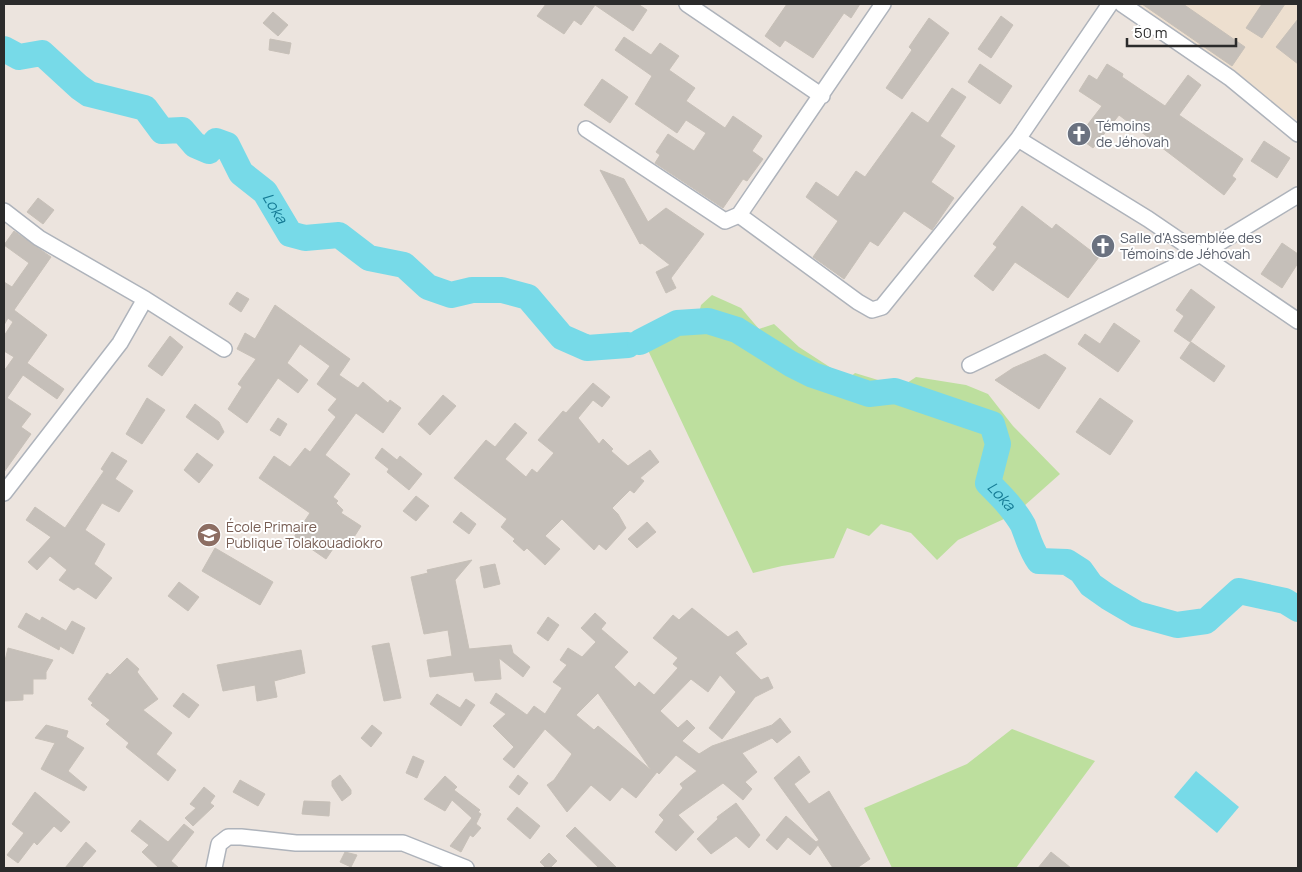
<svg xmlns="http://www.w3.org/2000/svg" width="1302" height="872" font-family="Manrope,sans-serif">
  <rect width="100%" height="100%" fill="#ece4de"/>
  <path fill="#eddfcf" d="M1134,4H1298V121L1132,6Z"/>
  <path fill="#bddf9e" d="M712,295L741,308L759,329L774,324L799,347L848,379L855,373L901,387L916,377L966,385L988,394L1013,426L1060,474L1015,514L958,540L937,560L911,533L881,524L869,536L847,528L834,558L782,566L753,573L646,346L697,322L701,305Z
    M1012,729L1095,761L1016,868H892L864,808L967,764Z"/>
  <path fill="#77dae8" d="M1196,771L1239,807L1217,833L1174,797Z"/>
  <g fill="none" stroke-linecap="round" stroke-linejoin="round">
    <path stroke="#77dae8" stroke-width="4.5" d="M1285,601L1298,598"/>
    <g stroke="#77dae8" stroke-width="26">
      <path id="s1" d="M4,49L19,57L42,53L79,87L89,94L145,108L162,131L182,130L195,145L209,151L216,141L227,145L241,173L265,192L290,234L305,238L339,235L369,258L404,265L428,287L451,295L472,290H502L528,297L562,337L587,348L628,345"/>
      <path id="s2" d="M640,342L677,323L708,321L737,330L791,364L813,375L869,394L895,391L992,424L998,444L988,483C1001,496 1014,509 1023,525C1028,538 1031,550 1039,561L1067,562L1081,571L1091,585L1108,597L1137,614L1177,625L1206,621L1239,591L1285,601L1298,609"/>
    </g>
  </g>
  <path fill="#c5bfb9" stroke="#c7c0b8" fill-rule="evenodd" d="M546,4H638L647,10L633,31L595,5L581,25L574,20L564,34L537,16Z
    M787,4H860L851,18L844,13L813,58L785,40L780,47L765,36Z
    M1142,4H1183L1245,47L1232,66Z
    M1262,4H1285L1262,38L1246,28Z
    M273,12L288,25L278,36L263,23Z
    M1001,16L1013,25L991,58L978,49Z
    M929,18L949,33L902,99L886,88L912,50L909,47Z
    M1298,19V64L1276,47Z
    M624,37L651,55L660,43L679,56L669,70L695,88L686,101L725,128L733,116L762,136L752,151L763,159L747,181L743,179L723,208L655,163L660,155L656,152L668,134L694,151L706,133L686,120L677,133L635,104L652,76L615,50Z
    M270,39L291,43L289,54L269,50Z
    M980,64L1012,86L1000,104L968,82Z
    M1107,64L1123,74L1122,77L1165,106L1188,75L1201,85L1179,115L1243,159L1232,176L1236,179L1224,195L1119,115L1093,148L1078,137L1102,106L1079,91L1089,75L1097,80Z
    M602,79L628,97L610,123L584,105Z
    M952,88L966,97L940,136L955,146L931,182L954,198L932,230L904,211L878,246L870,241L844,279L813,257L838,221L806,197L816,182L838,197L856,171L865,177L912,112L928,123Z
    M1264,141L1290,158L1277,178L1251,161Z
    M600,170L624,179L648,222L666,208L704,234L671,278L676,288L666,293L656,272L670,265L642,243L640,244Z
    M38,198L54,210L43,224L27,212Z
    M1022,206L1052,229L1056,224L1099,257L1068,298L1015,262L993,291L974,276L997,247L993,244Z
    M14,231L51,257L14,310L47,335L27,363L64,389L57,399L23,375L7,398L31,414L21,427L31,434L4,472V371L14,357L4,351V336L13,322L8,318L4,325V282L12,287L29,263L4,245Z
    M1282,243L1298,254V263L1282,288L1261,274Z
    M1191,289L1215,307L1190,342L1174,331L1184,316L1176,310Z
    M237,292L249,299L241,312L229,304Z
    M275,305L350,359L339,375L358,388L363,382L388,403L390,400L401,408L383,433L356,413L325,455L350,474L333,497L338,501L336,503L343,510L341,513L361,526L349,545L339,540L326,559L294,537L310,513L259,478L274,456L290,467L305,448L310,452L336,417L328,410L337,399L317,384L330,366L300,344L287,363L308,380L298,393L278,378L247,423L228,409L242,387L238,384L256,359L237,349L245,333L255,339Z
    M1114,323L1140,341L1118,372L1078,344L1085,334L1100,344Z
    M170,336L183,347L162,376L148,366Z
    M1191,342L1225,366L1214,382L1180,358Z
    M1045,354L1066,368L1039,409L995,380L1013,368Z
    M593,383L610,397L602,407L593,400L578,418L599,444L603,439L613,449L611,451L628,466L650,450L659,462L640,478L644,481L634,493L630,490L612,508L618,514L626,528L606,550L599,544L594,550L562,519L545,536L560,549L545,565L527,548L524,551L513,541L515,539L501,527L507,519L454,478L486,440L495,447L515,423L527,433L505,459L526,477L532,469L537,473L554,453L538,440L563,411L566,413Z
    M443,395L456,406L430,435L418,424Z
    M147,398L165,410L142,444L126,434Z
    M1100,398L1133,421L1110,455L1076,432Z
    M195,404L219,422L224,432L218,440L186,417Z
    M278,418L287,424L280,436L270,430Z
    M382,448L397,460L400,456L422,474L409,490L387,472L389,469L375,458Z
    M112,452L127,461L115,479L133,491L119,512L102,503L85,530L105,544L94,564L112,578L96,599L78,587L74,590L59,580L67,570L50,556L37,570L28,562L51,537L26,520L35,507L65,528L104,471L101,469Z
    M197,453L213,465L199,483L184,470Z
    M416,496L429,506L416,521L403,511Z
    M461,512L476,524L469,534L453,522Z
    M647,522L656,532L637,548L628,539Z
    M215,548L273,582L260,605L202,571Z
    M472,560L455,580L469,649L511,645L513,653L530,667L523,677L499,658L501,679L475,681L473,672L430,677L427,660L452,656L448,630L424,634L411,577L428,573L427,570Z
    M495,564L500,584L484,588L480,567Z
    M179,582L199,597L188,611L168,596Z
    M692,608L728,637L737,631L747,644L735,653L761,680L768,677L773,688L755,697L722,739L709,728L736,692L720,675L708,692L691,679L660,711L678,728L687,720L695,728L682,741L699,754L712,746L772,725L780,718L791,732L777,743L772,738L742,753L757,772L745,782L752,789L743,800L723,783L678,815L694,832L676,851L655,832L664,820L659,815L683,788L680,784L697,771L676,755L659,774L657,772L636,798L622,787L610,801L591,785L567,812L547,785L554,780L572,754L545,729L514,768L503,759L514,747L493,726L506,714L490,703L496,693L527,715L534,706L545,714L562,688L553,682L567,665L560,660L568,648L582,657L596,642L581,628L595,613L606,623L601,629L628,652L614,667L635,687L639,682L654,695L678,668L673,664L678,658L653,638L673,615L679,620ZM598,693L651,770L598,726L594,730L576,715Z
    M26,613L40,621L42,617L66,631L72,621L85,628L73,654L60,646L59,650L18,627Z
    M548,617L559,625L548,641L537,633Z
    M389,643L401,698L384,701L372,646Z
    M8,648L53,660L46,672V679H33V694H23V700L4,701V665Z
    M301,650L305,673L274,681L277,697L257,701L255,685L223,691L217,665Z
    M127,658L139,669L137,672L158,699L143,710L172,733L156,754L176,770L168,781L126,747L129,743L106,724L110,720L91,705L93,703L88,699L107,673L110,675Z
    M183,693L199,705L189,718L173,706Z
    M437,694L460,708L466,699L475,705L461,726L430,704Z
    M46,725L68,731L66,737L84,748L68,771L87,787L84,791L41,769L55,743L35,738Z
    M372,725L382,733L371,747L361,738Z
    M413,756L424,761L417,778L406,773Z
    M799,756L810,772L794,784L809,804L829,791L870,859L857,868H833L818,845L810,855L788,837L777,850L766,840L786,816L816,842L819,840L774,778Z
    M340,775L351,790V794L342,801L332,786V781Z
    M518,775L528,783L519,795L509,787Z
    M445,776L457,787L454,790L480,810L478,812L481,814L476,824L481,828L473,837L470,835L461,852L450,846L472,818L452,800L445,811L424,799Z
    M240,780L265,794L258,806L233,792Z
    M204,787L215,796L210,803L214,806L193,826L185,818L196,808L190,804Z
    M35,792L70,822L61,832L54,826L37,845L34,842L18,863L7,855L24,833L12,824Z
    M304,801L330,802L329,816L302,814Z
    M736,803L760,835L749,848L736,836L711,854L697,839L718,819L717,817Z
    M517,807L540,826L530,839L507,819Z
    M140,820L168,842L184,824L194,832L171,861L179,868H159L142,852L149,845L131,831Z
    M575,827L617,868H599L566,836Z
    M86,842L96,851L81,868H65Z
    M345,852L357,855L351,867L340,862Z
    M1051,852L1071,868H1038Z
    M549,853L557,861L550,868H546L540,862Z"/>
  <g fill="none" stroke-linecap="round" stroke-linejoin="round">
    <g stroke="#aeb3bb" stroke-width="18">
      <path id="street" d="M687,4L822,96
        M1122,4L1230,78L1298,134
        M586,129L725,221L739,215L883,4
        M1018,139L1148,219L1298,321
        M4,211L39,238L145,299L224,349
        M739,215L858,302L872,310L882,307L1018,139L1110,4
        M970,365L1199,255L1298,195
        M4,493L120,343L145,299
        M214,868L219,844L228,837H241L296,843H403L466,868"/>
    </g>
    <use href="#street" stroke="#fff" stroke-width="15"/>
  </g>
  <defs>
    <g id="church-disc" transform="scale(1.25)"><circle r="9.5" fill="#6b7280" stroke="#fff"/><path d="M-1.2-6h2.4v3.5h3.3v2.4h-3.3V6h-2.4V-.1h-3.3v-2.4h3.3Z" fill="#fff"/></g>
    <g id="school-disc" transform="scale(1.25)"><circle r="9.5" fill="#8d6e63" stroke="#fff"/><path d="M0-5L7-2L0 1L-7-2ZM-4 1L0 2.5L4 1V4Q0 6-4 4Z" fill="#fff"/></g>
  </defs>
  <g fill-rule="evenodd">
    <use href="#church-disc" x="1079" y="134"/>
    <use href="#church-disc" x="1103" y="246"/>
    <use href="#school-disc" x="209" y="535"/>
  </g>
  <g text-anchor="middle" stroke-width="4" stroke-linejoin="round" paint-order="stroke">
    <g font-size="14" fill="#5b616d" stroke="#fff" text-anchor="start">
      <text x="1096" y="131">Témoins<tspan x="1096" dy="16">de Jéhovah</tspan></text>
      <text x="1120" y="243">Salle d'Assemblée des<tspan x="1120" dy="16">Témoins de Jéhovah</tspan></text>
    </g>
    <g font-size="14" fill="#785e54" stroke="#fff" text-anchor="start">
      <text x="226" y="532">École Primaire<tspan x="226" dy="16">Publique Tolakouadiokro</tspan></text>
    </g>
    <g font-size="15" font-style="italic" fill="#157b95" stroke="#fff">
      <text dy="5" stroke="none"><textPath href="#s1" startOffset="349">Loka</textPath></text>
      <text dy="5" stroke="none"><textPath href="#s2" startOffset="459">Loka</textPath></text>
    </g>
  </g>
  <rect width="1302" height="872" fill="none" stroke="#2b2b2b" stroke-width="10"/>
  <path d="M1127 38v8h109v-8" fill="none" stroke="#2b2b2b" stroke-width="2.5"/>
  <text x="1134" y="38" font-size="15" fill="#2b2b2b" stroke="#ffffff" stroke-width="4" paint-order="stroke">50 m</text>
</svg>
